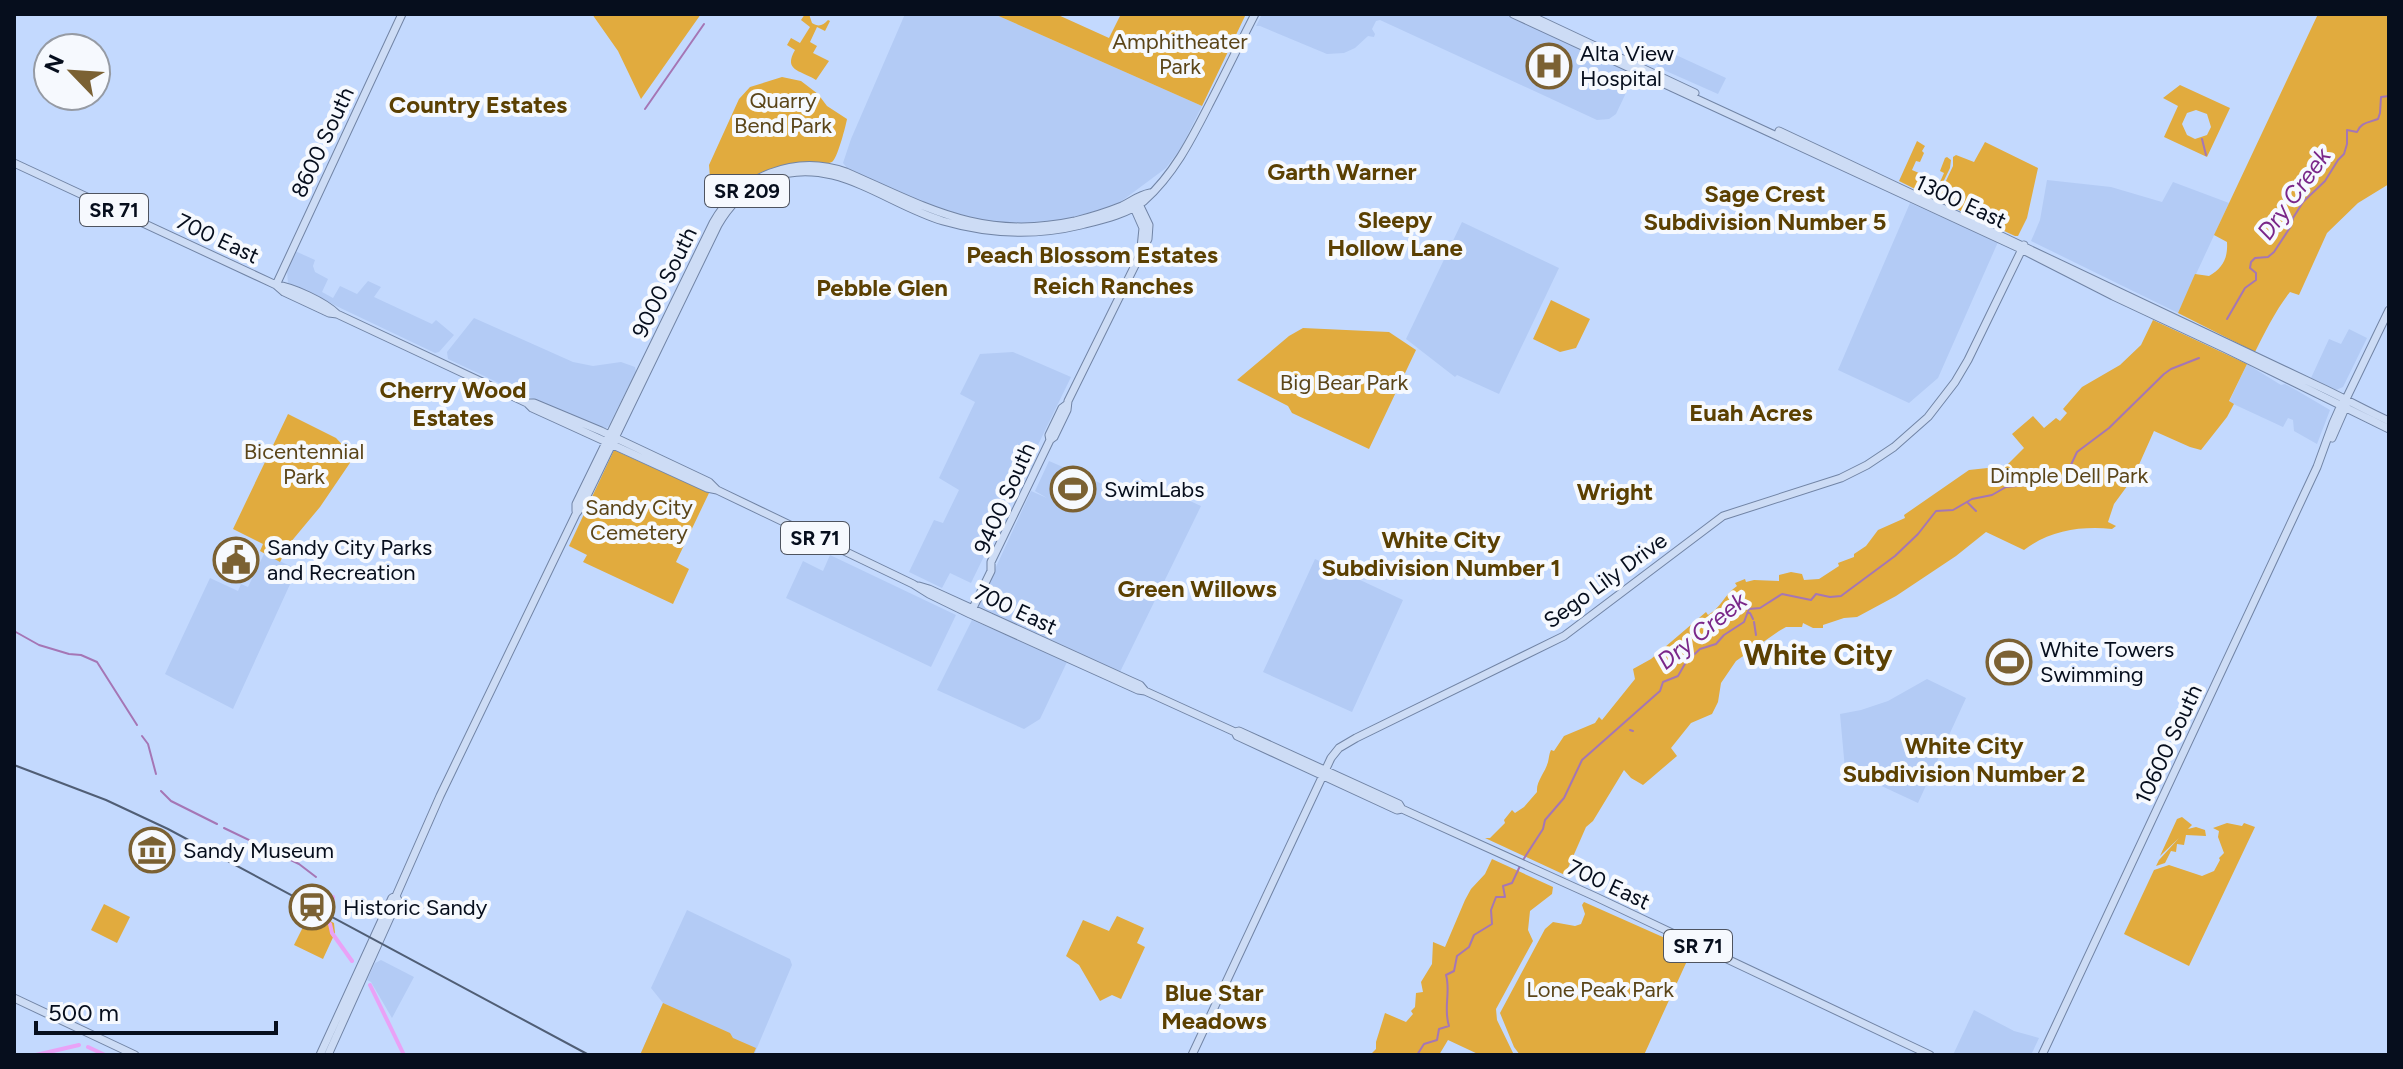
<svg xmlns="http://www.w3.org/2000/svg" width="2403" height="1069" font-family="Figtree,sans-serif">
  <rect width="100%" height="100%" fill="#c3d9fe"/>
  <path fill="#b3cbf5" d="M905,14H994L1202,106L1181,148L1166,168L1119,203L1104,209L1061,220L1022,223L985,221L935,209L893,191L847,168L843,163L851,139Z
    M1262,14H1509L1593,53L1626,71L1628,76L1633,78L1616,114L1609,119L1597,120L1380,20L1376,21L1372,29L1375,34L1374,37L1368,36L1355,48L1344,53L1327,54L1260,26H1256Z
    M1665,50L1726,78L1718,94L1657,67Z
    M2047,180L2111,187L2162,202L2173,182L2229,203L2178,313L2031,241L2040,220Z
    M1910,203L1998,242L1938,378L1909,403L1838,370Z
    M1462,222L1559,268L1499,394L1457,375L1455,377L1406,339Z
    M295,251L315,260L313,266L315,272L328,279L322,292L333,298L340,286L357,294L368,281L381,287L374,297L432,324L436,320L454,335L439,352L435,353L288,283L287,271Z
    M474,318L573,362L593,366L621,362L635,367L636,372L608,427L604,429L533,399L448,359L447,352Z
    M2349,329L2367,338L2343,387L2336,390L2311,378L2329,339L2341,344Z
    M1013,352L1071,377L971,583L950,573L942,588L909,572L934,520L943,523L959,490L939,478L975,402L960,394L980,354Z
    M2247,364L2281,385L2285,384L2296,390L2330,410L2317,444L2294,431L2293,420L2288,418L2283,427L2229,402Z
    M1049,461L1130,496L1139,478L1201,506L1120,672L978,606L1031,491L1047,498L1035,491Z
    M264,554L297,569L233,709L165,674L210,578L238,591L241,584L248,587Z
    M830,555L956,615L931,667L786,598L803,561L823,571Z
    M1315,559L1403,600L1352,712L1263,672Z
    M972,620L1067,662L1040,719L1024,729L937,690Z
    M1927,679L1966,698L1918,803L1845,769L1840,714L1861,710L1888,701Z
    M687,910L790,959L792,965L754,1055H640L663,1003L651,988Z
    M381,960L414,977L392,1018L371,982L367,980L375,963Z
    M1974,1010L2014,1031L2039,1038L2031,1055H1953Z"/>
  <path fill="#e1ab3e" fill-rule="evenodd" d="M592,14H701L641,99L618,51Z
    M805,14H809L812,23C818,27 823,26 828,20L830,21L825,31L817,27L810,42L817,46L813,53L829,61L816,80C800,70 783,71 795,50L787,45L791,38L800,43L810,27L801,20Z
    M994,14H1056L1109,38L1121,14H1246L1202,106Z
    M2318,14H2389V184L2358,203L2327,233L2299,295L2290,292C2277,308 2264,334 2255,352L2178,313L2195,274L2209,276C2223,268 2228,258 2227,242L2214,235Z
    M782,77L801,81L818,94L827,106L847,119C846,125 838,156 833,161C829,166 804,162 796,163C768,166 748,178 727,195H723L710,178L709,165L739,99L750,87Z
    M2180,85L2230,108L2207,157L2164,137L2178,106L2163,98ZM2196,110L2207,114L2211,127L2207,135L2195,139L2187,135L2182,124L2187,113Z
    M1917,141L1925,146L1922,151L1924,153L1920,162L1916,161L1912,170L1940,182L1944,173L1940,171L1945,158L1947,157L1951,160L1950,168L1935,199L1899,181Z
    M1985,142L2038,168L2027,218L2018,236H2015L1937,200L1953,166V157L1956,155L1974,162Z
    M1551,300L1590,319L1576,348L1560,352L1533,339Z
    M2153,320L2247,364L2229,401L2234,404L2227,417L2201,450L2190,447L2154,431L2133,478L2114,504L2108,522L2116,526L2112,529C2082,526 2050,530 2024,550L1986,532L1956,556L1896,596L1857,617L1844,618L1823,625V628H1813L1803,623L1802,627H1786L1779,631L1736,661L1721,683L1718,702L1712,714L1691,723L1671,748L1677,756L1643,785L1631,778L1624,770L1593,821L1586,827L1565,875L1485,838H1490L1505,823L1504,820L1512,810L1515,813L1524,807L1537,792C1536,781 1545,773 1548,762C1549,758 1549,754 1551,750L1554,751L1564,736L1595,723L1599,717L1602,720L1635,679L1633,669L1651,659L1706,612L1708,615C1720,609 1725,594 1737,586L1735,583L1745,579L1746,582L1754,580L1779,581V575L1791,572L1802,574L1804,580L1819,579L1839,566L1838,563L1854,557V554L1866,546L1878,530L1905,518L1904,515L1969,470L2006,466L2024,448L2012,434L2033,416L2044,428L2056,418L2060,421L2067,413L2063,409L2082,387L2120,365L2141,345Z
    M1303,328L1389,332L1416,350L1369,449L1292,413L1288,406L1237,380L1289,336Z
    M288,414L336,438L354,457L320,507L290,543L280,562L260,551L263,544L233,529Z
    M614,450L709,493L676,562L689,569L673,604L583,562L587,555L569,546Z
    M2182,817L2192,825L2188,829L2196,827L2205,830L2206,836L2186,835L2184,845L2177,844L2176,852L2171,851L2165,863L2156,866L2159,860L2179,838L2160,856L2177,819Z
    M2227,823L2242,826L2244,823L2255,827L2189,966L2124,934L2154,870L2169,865L2202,876L2214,871L2220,860L2219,858L2224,853L2218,837L2219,831L2213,828Z
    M1492,859L1553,887L1552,894L1530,911L1528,930L1533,941L1496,1009L1497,1020L1514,1055H1480L1448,1040L1439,1055H1370L1376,1049V1042L1385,1013L1406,1022L1413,1014L1411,1011L1415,1007L1416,993L1423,992L1421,982L1432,964L1433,942L1445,947L1465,900L1471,889L1485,874Z
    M1584,902L1692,950L1644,1055H1520L1514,1047L1500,1013L1545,929L1553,922L1575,926L1581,924L1585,914L1582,905Z
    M104,904L130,917L117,943L91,930Z
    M311,911L334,923L335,933L323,959L294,945Z
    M1117,916L1144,928L1137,943L1145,947L1121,999L1112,995L1100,1001L1079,965L1066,956L1083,920L1109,931Z
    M663,1003L730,1033L733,1038L756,1048L753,1055H640Z"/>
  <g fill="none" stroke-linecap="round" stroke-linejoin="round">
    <path stroke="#a576b5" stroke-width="2" d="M645,109L704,24
      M2202,139L2206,155
      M2227,319L2245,288L2256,280V273L2250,268L2251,262L2255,258L2268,257L2274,252L2291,226L2293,218L2303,202L2325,181L2338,160L2344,154L2347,144V130L2357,132C2361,122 2368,123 2378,119L2380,113L2381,97L2389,96
      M1968,503L1976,511
      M1747,613H1750L1753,619
      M1754,622L1756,635
      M14,631L39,645L69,654L81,655L97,662L137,725
      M1630,730L1633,731
      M142,736L148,744L156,774
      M161,791L171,801L217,824
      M224,828L299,864L316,877
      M1523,860L1543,829L1545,820L1564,798L1582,760L1660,691L1663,682L1678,676L1686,662L1700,649L1716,644L1724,635L1744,622L1749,609L1760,608L1782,594L1811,600L1816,594L1830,597L1841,596L1895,556L1918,534L1936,511L1953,510L1972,499L1992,495L2006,487L2057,482L2062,479L2069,469L2077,452L2109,428L2164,374L2171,369L2199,358
      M1417,1055L1424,1044L1437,1040L1439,1029L1449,1026C1443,1008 1451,992 1446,975L1454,971L1457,956L1469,947L1474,935L1492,924L1491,910L1496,897H1505L1503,886L1512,883L1520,866"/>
    <path stroke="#e9a2f6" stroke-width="4" d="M332,913L333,897
      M330,924L332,933L352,961
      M370,985L404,1055
      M88,1047L105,1055
      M36,1055L79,1045"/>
    <g stroke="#7184a5" stroke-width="9">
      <path id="major" d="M1513,14L2021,249L2113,296L2224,348L2389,429
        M1527,14L1695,93
        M1779,131C1959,215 2138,301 2318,386C2342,397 2365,410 2389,421
        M14,163L276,285L284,292L329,313L337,314
        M1132,203L1143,228L1141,248
        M276,285C293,287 325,302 337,314L527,403L532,408L554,418L707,488L717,490L913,584L929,594L970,614L1138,690L1145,691L1235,732L1239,731L1399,804L1402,809L1596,897L1930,1055
        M276,285L402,14
        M527,403H534L601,431L709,482L717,490
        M2332,438L2346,406
        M1050,440L1054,437L1067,410L1068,401L1148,239L1149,225L1138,202
        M576,511V504L713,223C739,176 795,154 846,172C928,208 982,241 1075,221C1091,217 1107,212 1122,206C1132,201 1139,195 1150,193
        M919,586L929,589L1131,681L1140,685L1145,691
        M971,612L991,571V562L1050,440L1049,435L1062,408L1066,405
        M1235,732L1237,736L1397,810L1402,809
        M14,998L135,1055
        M320,1055L392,898L396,896L440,796L576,514L582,506L718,225C730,204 748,187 771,178C833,154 886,204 943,221C988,234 1036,236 1081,225C1101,220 1128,214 1144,201C1175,173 1192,138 1211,101C1226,72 1240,43 1255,14
        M328,1055L392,913L398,900L396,896
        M1192,1055L1331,758L1339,748L1356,738L1564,636L1723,516L1841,478L1867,465L1894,447L1928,417L1955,382L1968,360L2024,245
        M2042,1055L2317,467L2333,423L2341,405L2346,399L2389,310"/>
    </g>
    <use href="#major" stroke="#cddcf5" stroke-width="7"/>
    <path stroke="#505e75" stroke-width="2" d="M14,765L106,800L168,829L589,1055"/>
  </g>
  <defs>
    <g id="hospital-ring" transform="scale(2.3)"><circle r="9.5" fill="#f6f9fe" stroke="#7b6133" stroke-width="1.5"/><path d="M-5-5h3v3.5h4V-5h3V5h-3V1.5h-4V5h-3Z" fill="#7b6133"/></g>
    <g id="stadium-ring" transform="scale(2.3)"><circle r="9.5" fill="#f6f9fe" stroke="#7b6133" stroke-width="1.5"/><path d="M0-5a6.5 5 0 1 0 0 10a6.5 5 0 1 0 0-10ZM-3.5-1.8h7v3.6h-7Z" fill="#7b6133"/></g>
    <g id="civic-ring" transform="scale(2.3)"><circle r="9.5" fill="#f6f9fe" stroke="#7b6133" stroke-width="1.5"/><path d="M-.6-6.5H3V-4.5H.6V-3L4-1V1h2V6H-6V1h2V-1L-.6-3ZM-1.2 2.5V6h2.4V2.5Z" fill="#7b6133"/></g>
    <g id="museum-ring" transform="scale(2.3)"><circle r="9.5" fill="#f6f9fe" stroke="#7b6133" stroke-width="1.5"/><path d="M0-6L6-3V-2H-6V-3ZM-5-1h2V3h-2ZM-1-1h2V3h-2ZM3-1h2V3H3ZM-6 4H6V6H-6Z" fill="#7b6133"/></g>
    <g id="station-ring" transform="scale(2.3)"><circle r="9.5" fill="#f6f9fe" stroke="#7b6133" stroke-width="1.5"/><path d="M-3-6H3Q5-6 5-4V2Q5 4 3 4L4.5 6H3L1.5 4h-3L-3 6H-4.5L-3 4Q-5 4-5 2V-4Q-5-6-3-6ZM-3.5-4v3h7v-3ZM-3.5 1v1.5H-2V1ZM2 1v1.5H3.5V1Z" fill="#7b6133"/></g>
  </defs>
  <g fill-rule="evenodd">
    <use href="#hospital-ring" x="1549" y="66"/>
    <use href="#stadium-ring" x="1073" y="489"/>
    <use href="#civic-ring" x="236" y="560"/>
    <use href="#stadium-ring" x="2009" y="662"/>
    <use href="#museum-ring" x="152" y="850"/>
    <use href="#station-ring" x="312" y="907"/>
  </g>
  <g text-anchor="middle" stroke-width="8" stroke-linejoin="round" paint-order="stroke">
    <g fill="#f6f9fe" stroke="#4e5460" stroke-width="2">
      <rect x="705" y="175" width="84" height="32" rx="6"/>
      <rect x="80" y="194" width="68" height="32" rx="6"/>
      <rect x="781" y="522" width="68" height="32" rx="6"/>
      <rect x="1664" y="930" width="68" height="32" rx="6"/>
    </g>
    <g font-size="20" font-weight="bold" fill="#060e1d">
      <text x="747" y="198">SR 209</text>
      <text x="114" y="217">SR 71</text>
      <text x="815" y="545">SR 71</text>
      <text x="1698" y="953">SR 71</text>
    </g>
    <g font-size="22" fill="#5b4519" stroke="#f6f9fe">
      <text x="1180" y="49">Amphitheater<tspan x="1180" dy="25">Park</tspan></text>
      <text x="783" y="108">Quarry<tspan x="783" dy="25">Bend Park</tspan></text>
      <text x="1344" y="390">Big Bear Park</text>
      <text x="304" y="459">Bicentennial<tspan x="304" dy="25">Park</tspan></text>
      <text x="2069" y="483">Dimple Dell Park</text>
      <text x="639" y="515">Sandy City<tspan x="639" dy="25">Cemetery</tspan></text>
      <text x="1600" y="997">Lone Peak Park</text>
    </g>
    <g font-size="22" fill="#060e1d" stroke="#f6f9fe" text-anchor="start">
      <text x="1580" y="61">Alta View<tspan x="1580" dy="25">Hospital</tspan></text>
      <text x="1104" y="497">SwimLabs</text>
      <text x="267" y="555">Sandy City Parks<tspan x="267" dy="25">and Recreation</tspan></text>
      <text x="2040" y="657">White Towers<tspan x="2040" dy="25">Swimming</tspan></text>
      <text x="183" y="858">Sandy Museum</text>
      <text x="343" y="915">Historic Sandy</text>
    </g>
    <g font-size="22" fill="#060e1d" stroke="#f6f9fe">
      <text transform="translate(322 142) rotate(-65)" y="8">8600 South</text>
      <text transform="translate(1961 201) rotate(25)" y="8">1300 East</text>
      <text transform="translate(218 238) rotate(25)" y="8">700 East</text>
      <text transform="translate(664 282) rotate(-64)" y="8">9000 South</text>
      <text transform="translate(1004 498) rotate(-66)" y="8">9400 South</text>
      <text transform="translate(1605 580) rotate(-36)" y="8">Sego Lily Drive</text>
      <text transform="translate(1016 609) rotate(25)" y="8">700 East</text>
      <text transform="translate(2168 744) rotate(-65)" y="8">10600 South</text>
      <text transform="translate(1609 884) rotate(25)" y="8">700 East</text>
    </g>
    <g font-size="24" font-weight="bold" fill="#5b4002" stroke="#f6f9fe">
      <text x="478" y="113">Country Estates</text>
      <text x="1342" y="180">Garth Warner</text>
      <text x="1765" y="202">Sage Crest<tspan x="1765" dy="28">Subdivision Number 5</tspan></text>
      <text x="1395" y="228">Sleepy<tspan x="1395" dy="28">Hollow Lane</tspan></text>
      <text x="1092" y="263">Peach Blossom Estates</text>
      <text x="1113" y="294">Reich Ranches</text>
      <text x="882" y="296">Pebble Glen</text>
      <text x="453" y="398">Cherry Wood<tspan x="453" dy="28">Estates</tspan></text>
      <text x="1751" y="421">Euah Acres</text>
      <text x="1615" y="500">Wright</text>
      <text x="1441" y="548">White City<tspan x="1441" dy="28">Subdivision Number 1</tspan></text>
      <text x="1197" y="597">Green Willows</text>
      <text x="1964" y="754">White City<tspan x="1964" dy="28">Subdivision Number 2</tspan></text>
      <text x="1214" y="1001">Blue Star<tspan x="1214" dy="28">Meadows</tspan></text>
    </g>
    <g font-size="24" font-style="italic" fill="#7a2789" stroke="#f6f9fe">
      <text transform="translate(2294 194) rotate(-54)" y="8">Dry Creek</text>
      <text transform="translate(1702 631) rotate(-39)" y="8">Dry Creek</text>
    </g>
    <g font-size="30" font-weight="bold" fill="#5b4002" stroke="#f6f9fe">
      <text x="1818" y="665">White City</text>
    </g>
  </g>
  <rect width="2403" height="1069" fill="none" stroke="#060e1d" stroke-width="32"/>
  <g transform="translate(72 72) rotate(295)"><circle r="38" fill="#f6f9fe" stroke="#969ba4" stroke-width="2"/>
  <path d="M0-6L14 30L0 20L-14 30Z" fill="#7b6133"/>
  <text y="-12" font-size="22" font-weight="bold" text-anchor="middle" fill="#060e1d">N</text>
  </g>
  <path d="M36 1021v12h240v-12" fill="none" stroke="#060e1d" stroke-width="4"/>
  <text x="48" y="1021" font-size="24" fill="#060e1d" stroke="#f6f9fe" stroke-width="6" paint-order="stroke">500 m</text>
</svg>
